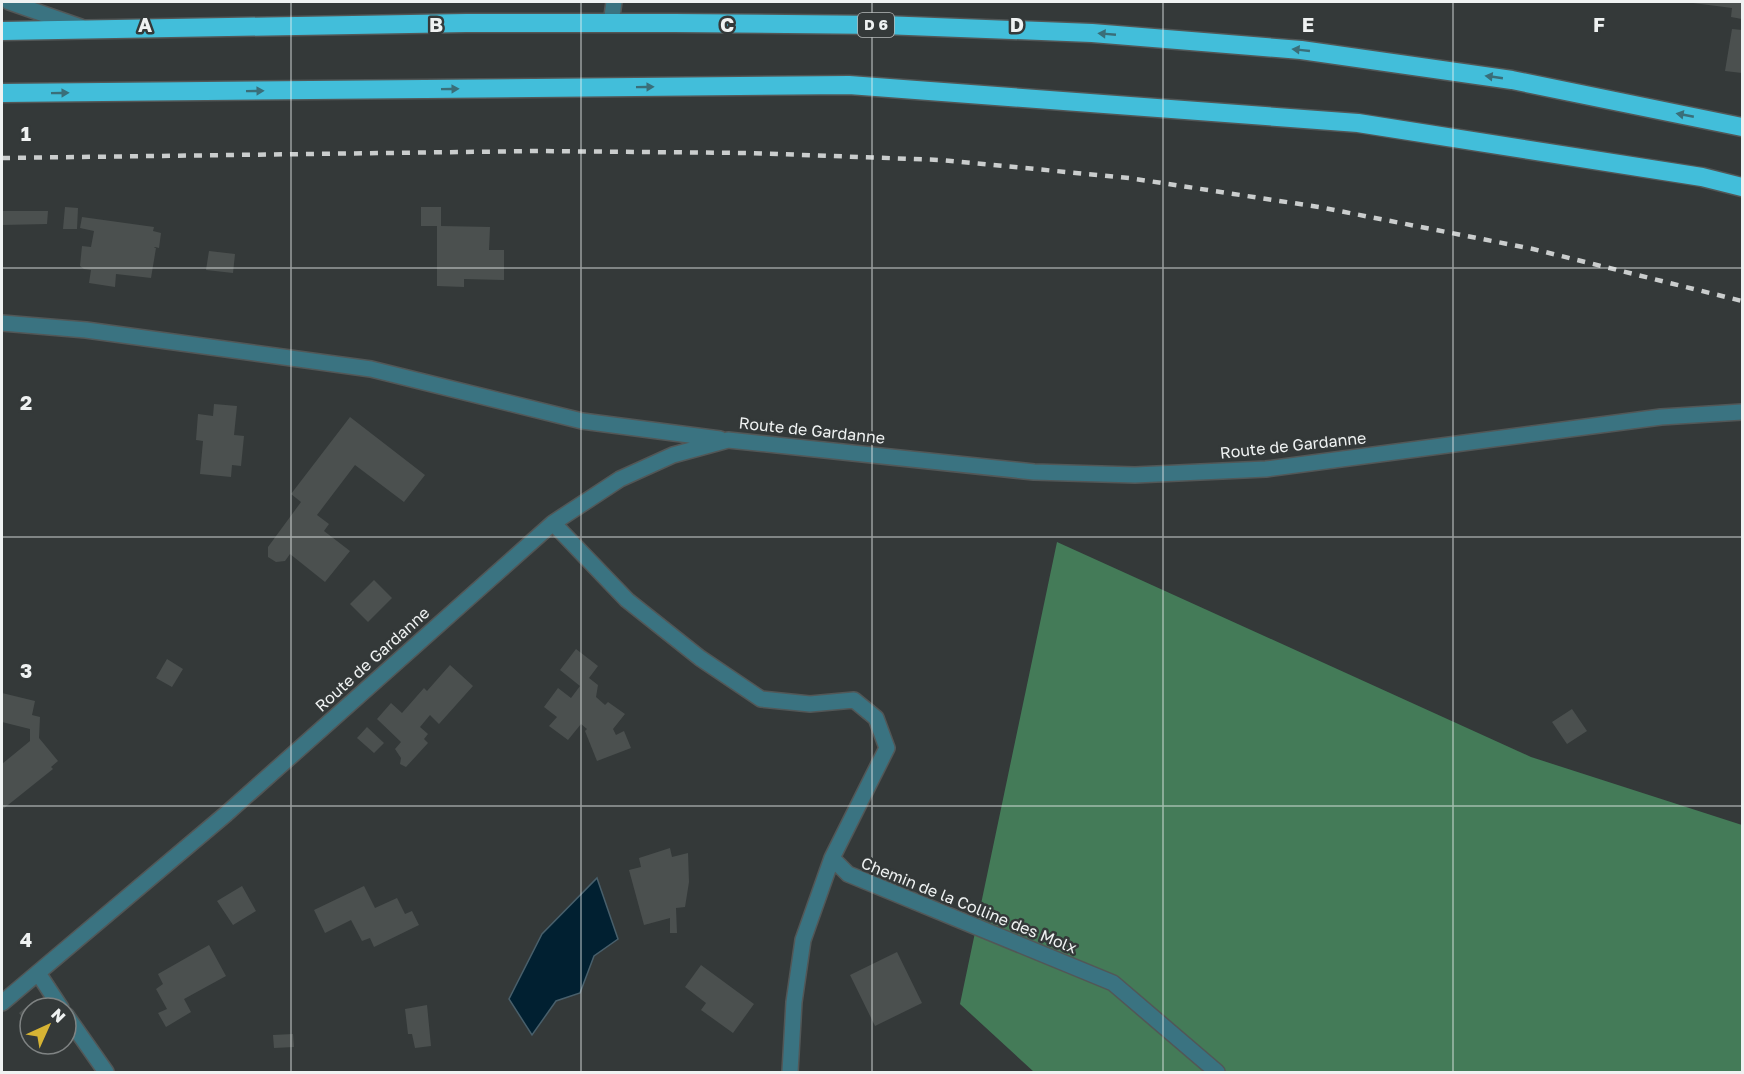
<svg xmlns="http://www.w3.org/2000/svg" width="1744" height="1074" font-family="'Golos Text',sans-serif">
  <rect width="100%" height="100%" fill="#343939"/>
  <path fill="#447b58" d="M1057,542L1531,757L1742,825V1072H1034L960,1004Z"/>
  <path fill="#012031" stroke="#485f6b" stroke-width="1.5" d="M597,878L618,939L594,956L580,993L556,1001L532,1035L509,999L542,934Z"/>
  <path fill="#4b504f" d="M1693,2H1742V19L1731,17L1732,8L1693,3Z
    M1732,29L1742,30V73L1725,71Z
    M65,207L78,208L77,229H63Z
    M421,207H441V226L490,227L489,250H504V280L464,279V287L437,286V226H421Z
    M2,211H48L47,224L2,225Z
    M82,217L154,227L153,231L161,233L159,248L155,247L154,248H156L151,278L116,274L115,287L89,283L91,270L84,269L80,266L82,246L91,247L94,231L80,228Z
    M209,251L235,254L233,273L206,270Z
    M214,404L237,406L234,435L244,436L241,466L232,465L231,477L200,474L203,441L196,440L198,414L213,416Z
    M350,417L425,475L404,502L355,465L317,515L329,524L324,531L350,551L325,582L290,554L285,561L276,562L268,557V547L301,502L291,494Z
    M374,580L392,598L368,622L350,604Z
    M576,649L598,666L589,678L598,685L596,697L605,705L608,702L625,714L613,729L616,735L624,731L631,748L597,761L585,731L587,729L581,724L568,740L549,726L557,717L544,707L558,688L571,698L580,686L560,670Z
    M167,659L183,669L172,687L156,678Z
    M450,665L473,686L439,724L430,715L420,727L428,734L424,739L428,743L406,767L400,764L401,758L395,749L401,742L377,719L391,703L402,713L424,688L427,691Z
    M2,693L35,701L32,715L40,717L39,738L58,761L51,767L53,769L3,809L2,807V764L30,741V729L2,722Z
    M1572,709L1587,731L1567,744L1552,722Z
    M367,727L384,743L374,753L357,738Z
    M670,848L672,857L688,853L689,882L685,907L676,908L677,933H670V918L644,925L629,870L641,867L639,858Z
    M242,886L256,911L233,925L217,901Z
    M364,886L375,908L397,898L405,914L412,911L419,925L374,947L370,938L362,941L351,920L325,933L314,910Z
    M209,945L226,976L184,999L191,1012L166,1027L158,1013L167,1009L156,989L163,984L158,974Z
    M897,952L922,1003L875,1026L850,975Z
    M701,965L754,1004L733,1033L701,1010L706,1003L685,987Z
    M35,1000L40,1008H30V1028L19,1013Z
    M427,1005L431,1046L415,1048L412,1034H408L405,1009Z
    M293,1034L294,1047L274,1048L273,1035Z"/>
  <g fill="none" stroke-linecap="round" stroke-linejoin="round">
    <g stroke="#525757" stroke-width="18">
      <path id="minor" d="M9,2L81,27
        M611,23L614,2
        M2,323L86,330L371,369L582,421L720,439
        M553,523L627,600L700,658L761,699L810,704L854,700L876,718L887,748L832,858L848,874L1113,983L1217,1072
        M38,973L61,1008
        M2,1003L226,814L553,523L620,479L673,455L728,440L1034,472L1135,475L1266,469L1661,417L1742,412
        M66,1015L106,1072
        M790,1072L794,1002L803,940L832,858"/>
    </g>
    <g stroke="#525757" stroke-width="21">
      <path id="highway" d="M2,31L466,23H674L883,25L1092,33L1301,50L1512,80L1742,127
        M2,93L849,85L1358,123L1702,177L1742,187"/>
    </g>
    <use href="#minor" stroke="#3a7381" stroke-width="15"/>
    <use href="#highway" stroke="#42beda" stroke-width="18"/>
    <path stroke="#cacdcd" stroke-width="4.5" stroke-dasharray="8 8" stroke-linecap="butt" d="M2,158L538,151L750,153L941,160L1129,178L1319,207L1533,249L1742,301"/>
  </g>
  <defs><path id="oneway-solid" d="M-6-.8H1V-3.2L6.5 0L1 3.2V.8H-6Z" transform="scale(1.5)"/></defs>
  <g fill="#3a6e79">
    <use href="#oneway-solid" transform="translate(1107 34) rotate(-175)"/>
    <use href="#oneway-solid" transform="translate(1301 50) rotate(-174)"/>
    <use href="#oneway-solid" transform="translate(1494 77) rotate(-172)"/>
    <use href="#oneway-solid" transform="translate(645 87) rotate(-1)"/>
    <use href="#oneway-solid" transform="translate(450 89) rotate(-1)"/>
    <use href="#oneway-solid" transform="translate(255 91) rotate(-1)"/>
    <use href="#oneway-solid" transform="translate(60 93) rotate(-1)"/>
    <use href="#oneway-solid" transform="translate(1685 115) rotate(-169)"/>
  </g>
  <path fill="none" stroke="#eff2f2" stroke-width="1.5" stroke-opacity="0.55" d="M291,2V1072M581,2V1072M872,2V1072M1163,2V1072M1453,2V1072M2,268H1742M2,537H1742M2,806H1742"/>
  <g text-anchor="middle" stroke-width="5" stroke-linejoin="round" paint-order="stroke">
    <rect fill="#343939" stroke="#b7baba" stroke-width="1.5" x="858" y="13" width="36" height="24" rx="4.5"/>
    <g font-size="15" font-weight="bold" fill="#eff2f2">
      <text x="876" y="30">D 6</text>
    </g>
    <g font-size="16" fill="#eff2f2" stroke="#343939">
      <text transform="translate(812 430) rotate(6)" y="6">Route de Gardanne</text>
      <text transform="translate(1293 445) rotate(-6)" y="6">Route de Gardanne</text>
      <text transform="translate(372 659) rotate(-42)" y="6">Route de Gardanne</text>
      <text transform="translate(969 905) rotate(22)" y="6">Chemin de la Colline des Molx</text>
    </g>
  </g>
  <g font-size="20" text-anchor="middle" font-weight="bold" fill="#eff2f2" stroke="#343939" stroke-width="5" stroke-linejoin="round" paint-order="stroke">
    <text x="145" y="32">A</text>
    <text x="436" y="32">B</text>
    <text x="727" y="32">C</text>
    <text x="1017" y="32">D</text>
    <text x="1308" y="32">E</text>
    <text x="1599" y="32">F</text>
    <text x="26" y="141">1</text>
    <text x="26" y="410">2</text>
    <text x="26" y="678">3</text>
    <text x="26" y="947">4</text>
  </g>
  <rect width="1744" height="1074" fill="none" stroke="#eff2f2" stroke-width="6"/>
  <g transform="translate(48 1026) rotate(45)"><circle r="28" fill="#343939" stroke="#7f8383" stroke-width="1.5"/>
  <path d="M0-4.5L10 22L0 15L-10 22Z" fill="#d7b434"/>
  <text y="-9" font-size="16" font-weight="bold" text-anchor="middle" fill="#eff2f2">N</text>
  </g>
</svg>
